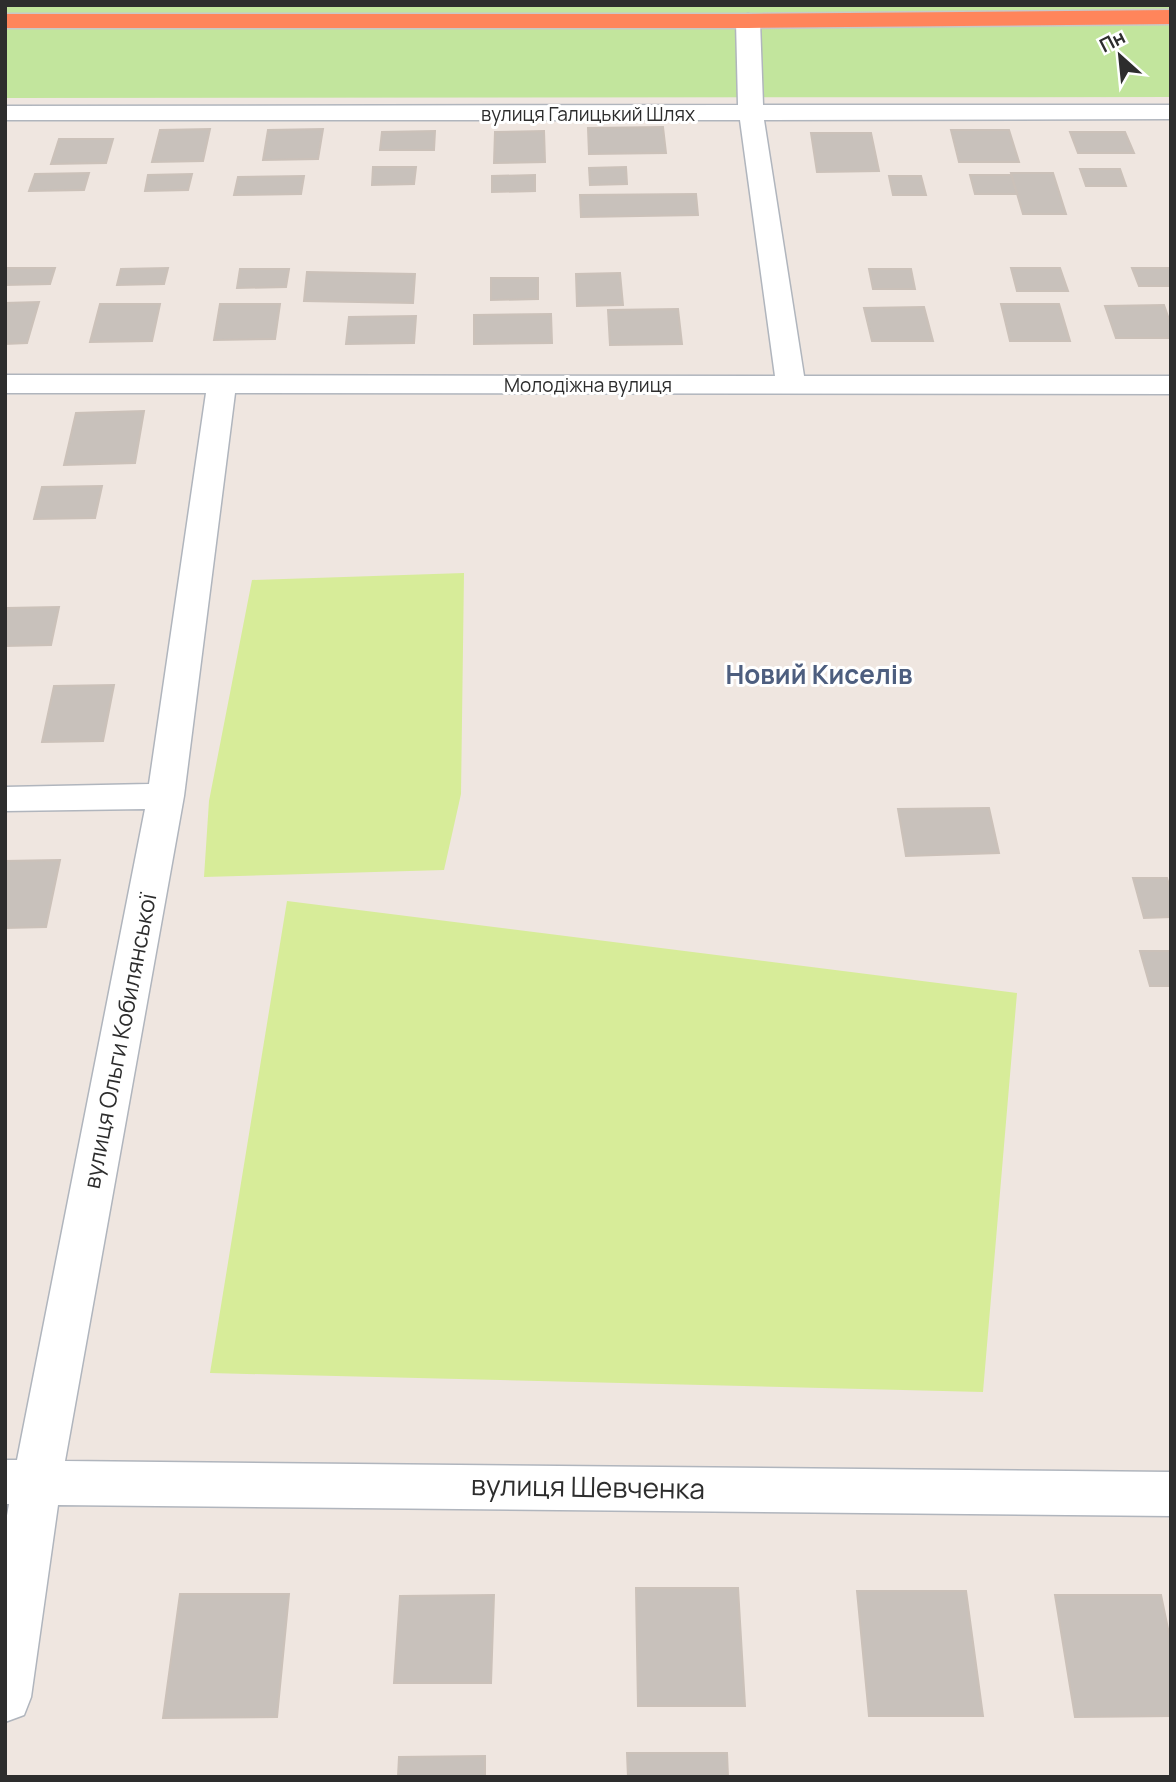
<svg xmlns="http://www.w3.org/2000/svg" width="1176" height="1782" font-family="Manrope,sans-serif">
  <rect width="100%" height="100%" fill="#efe6e0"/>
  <path fill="#c2e59d" d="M5,5H1171V97L5,98Z"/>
  <path fill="#d7ec99" d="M464,573L461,794L444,870L204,877L209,801L252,580Z
    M287,901L1017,993L983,1392L210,1373Z"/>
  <path fill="#c8c1bb" stroke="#cbc1b9" stroke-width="2" d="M663,127L666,153L589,154L588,128Z
    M210,129L203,161L152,162L160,130Z
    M323,129L318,159L263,160L268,130Z
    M951,130H1009L1019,162H959Z
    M435,131L434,150H380L382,132Z
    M544,131L545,162L494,163L495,132Z
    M1070,132H1125L1134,153H1078Z
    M811,133H871L879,171L817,172Z
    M59,139H113L106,163L51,164Z
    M373,167H416L414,184L372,185Z
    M626,167L627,184L590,185L589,168Z
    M1080,169H1120L1126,186H1086Z
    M89,173L84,190L29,191L35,174Z
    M1011,173H1053L1066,214H1023Z
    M192,174L188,190L145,191L148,175Z
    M535,175V191L492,192V176Z
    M970,175H1011L1017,194H975Z
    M304,176L301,194L234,195L238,177Z
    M889,176H921L926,195H893Z
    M696,194L698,215L581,217L580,195Z
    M5,268H55L50,284L5,285Z
    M168,268L164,284L117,285L121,269Z
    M1011,268H1060L1068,291H1017Z
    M1132,268H1171V286H1139Z
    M240,269H289L286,287L237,288Z
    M869,269H911L915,289H873Z
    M307,272L415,274L413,303L304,301Z
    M620,273L623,305L577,306L576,274Z
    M491,278H538V299L491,300Z
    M39,302L27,343L5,344V303Z
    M100,304H160L152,341L90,342Z
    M220,304H280L275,339L214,340Z
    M1001,304H1059L1070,341H1010Z
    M1164,305L1171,325V338H1116L1105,306Z
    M924,307L933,341H872L864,308Z
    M678,309L682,344L610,345L608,310Z
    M551,314L552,343L474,344V315Z
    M416,316L414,343L346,344L349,317Z
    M144,411L135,463L64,465L76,413Z
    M102,486L95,518L34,519L42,487Z
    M59,607L51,645L5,646L7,608Z
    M114,685L103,741L42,742L54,686Z
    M989,808L999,853L906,856L898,809Z
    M60,860L46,927L5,928V861Z
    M1133,878H1167L1171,891V917L1144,918Z
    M1140,951H1171V986H1150Z
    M636,1588H738L745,1706H638Z
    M857,1591H966L983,1716H869Z
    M180,1594H289L277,1717L163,1718Z
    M494,1595L491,1683H394L400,1596Z
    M1055,1595H1161L1171,1643V1716L1075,1717Z
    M627,1753H727L728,1777H628Z
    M485,1756V1777H398L399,1757Z"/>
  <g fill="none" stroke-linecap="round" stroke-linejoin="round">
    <g stroke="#b0b5bd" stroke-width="3">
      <path id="street" d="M748,14L756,16L760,21L763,105H1171V119L764,120L804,376H1171V394L235,393L184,796L65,1461L1171,1472V1516L58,1505L31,1697L24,1715L5,1722V1527L9,1504H5V1460H17L145,809L5,811V787L149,784L206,393H5V375L775,376L740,120H5V106L738,105L736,21L740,16Z"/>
    </g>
    <g stroke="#c8c8c8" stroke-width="3">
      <path id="highway" d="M1171,10V24L748,28H5V14H748Z"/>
    </g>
    <use href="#street" fill="#fff" fill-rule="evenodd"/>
    <use href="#highway" fill="#ff855b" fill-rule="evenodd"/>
  </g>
  <g text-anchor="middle" stroke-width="6" stroke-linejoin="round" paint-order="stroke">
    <g font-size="19" fill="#2d2d2d" stroke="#fff">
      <text x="588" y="121">вулиця Галицький Шлях</text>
      <text x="588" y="392">Молодіжна вулиця</text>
    </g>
    <g font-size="23" fill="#2d2d2d" stroke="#fff">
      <text transform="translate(120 1041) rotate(-79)" y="8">вулиця Ольги Кобилянської</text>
    </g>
    <g font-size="26" font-weight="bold" fill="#4d5e7f" stroke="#fff">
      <text x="819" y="684">Новий Киселів</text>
    </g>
    <g font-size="28" fill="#2d2d2d" stroke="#fff">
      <text transform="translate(588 1487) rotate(1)" y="10">вулиця Шевченка</text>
    </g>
  </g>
  <rect width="1176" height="1782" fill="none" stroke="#2d2d2d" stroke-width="14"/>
  <g transform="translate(1120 56) rotate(333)" stroke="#ffffff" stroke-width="5" paint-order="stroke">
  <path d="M0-5L12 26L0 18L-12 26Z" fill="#2d2d2d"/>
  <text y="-10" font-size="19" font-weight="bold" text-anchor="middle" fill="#2d2d2d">Пн</text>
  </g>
</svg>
